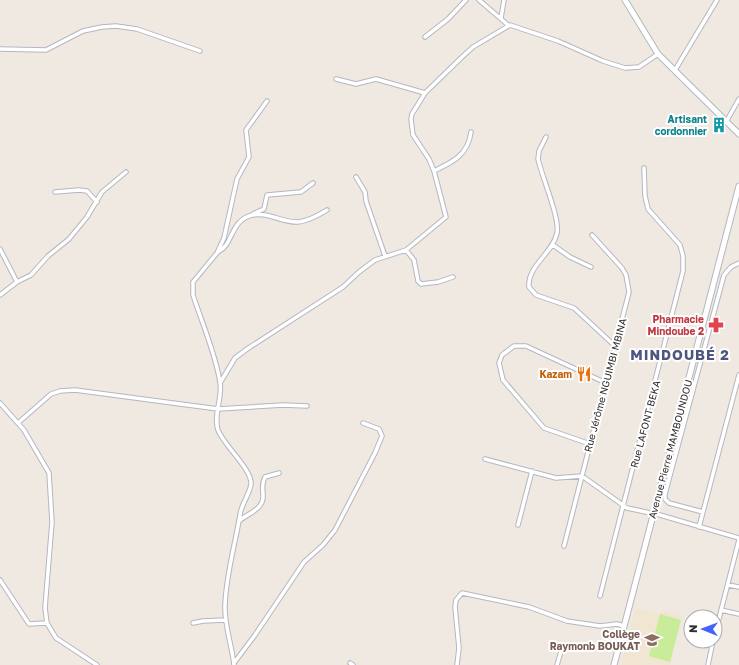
<svg xmlns="http://www.w3.org/2000/svg" width="739" height="665" font-family="'Golos Text',sans-serif">
  <rect width="100%" height="100%" fill="#efe9e1"/>
  <path fill="#f0e6d1" d="M636,607L660,614L661,610L683,615L670,665H621Z"/>
  <path fill="#c9ec9a" d="M660,614L681,620L670,662L649,656Z"/>
  <g fill="none" stroke-linecap="round" stroke-linejoin="round">
    <g stroke="#b4b7c1" stroke-width="5.5">
      <path id="street" d="M479,0L508,25
        M501,18L504,0
        M425,37L448,19L466,0
        M0,49L46,50L83,31L102,27L116,26L137,29L200,51
        M675,70L717,0
        M336,79L356,84L376,79L425,93
        M726,122L739,99
        M546,137L539,151L538,159C542,177 560,218 557,233C553,253 527,266 529,287L536,295L574,308L615,346
        M434,171C453,162 468,155 471,132
        M356,177L365,192L366,201L385,256
        M55,192L79,190L87,191L97,202
        M253,214L264,209L267,195L301,192L313,183
        M553,245L570,257L591,267
        M0,249L17,282
        M406,250L414,260L418,281L421,284L438,282L453,277
        M218,252C233,245 230,223 249,216C266,210 282,223 298,222C308,221 319,215 327,210
        M0,295L17,282L31,275L48,256L69,239L87,217L102,192L126,172
        M220,383L235,358L247,349L343,287L359,272L375,260L406,250L446,217L434,171L429,159L413,135L411,119L412,114L425,93L461,58L473,47L510,25L558,41L603,61L625,68L639,67L658,54
        M0,403L24,430L49,473L52,522L45,608L47,623L56,638L97,665
        M18,423L51,394L60,391L75,390L218,409L283,405L307,406
        M590,444L544,428L503,380L499,363L502,355L514,346H526L606,383
        M485,459L556,478L582,476L627,508L660,515L739,538
        M703,512L669,503L665,499V494L724,275L731,267L739,263
        M239,521C247,514 264,509 263,496C263,488 261,484 265,477L279,473
        M518,525L532,471
        M699,527L739,375
        M564,546L629,292L626,275L622,268L592,235
        M0,580L29,624L47,623
        M728,585L739,587
        M600,596L683,271V256L680,245L648,209L645,196L644,168
        M721,610L739,614
        M193,623L203,621L226,620
        M715,634L739,540
        M234,663L255,635L304,562L323,545L335,530L375,453L382,436L379,429L363,423
        M350,663L353,665
        M234,665C232,645 224,625 225,605C226,575 235,545 240,515C241,504 250,494 251,484C252,469 224,446 218,430C213,415 223,397 220,382C215,352 202,323 193,295V282L217,253L224,238L237,179L249,157L246,130L267,101
        M457,665L459,648L455,607L456,600L462,593L529,607L567,621L600,626L617,624L624,626
        M557,665L562,648
        M708,665L713,641"/>
    </g>
    <g stroke="#b4b7c1" stroke-width="7">
      <path id="secondary" d="M625,0L658,54L739,134
        M614,665L739,186"/>
    </g>
    <use href="#street" stroke="#fff" stroke-width="3.5"/>
    <use href="#secondary" stroke="#fff" stroke-width="5"/>
  </g>
  <defs>
    <g id="building-bare" transform="scale(1.2)"><path d="M-4-6H4V6H1V3H-1V6H-4ZM-2.5-4.3h1.7v1.8h-1.7ZM.8-4.3h1.7v1.8H.8ZM-2.5-1h1.7V.8h-1.7ZM.8-1h1.7V.8H.8Z" fill="#0f9aa8" stroke="#fff" stroke-width="2.5" paint-order="stroke"/></g>
    <g id="pharmacy-bare" transform="scale(1.2)"><path d="M-2-6h4v4h4v4h-4v4h-4v-4h-4v-4h4Z" fill="#e0444e" stroke="#fff" stroke-width="2.5" paint-order="stroke"/></g>
    <g id="restaurant-bare" transform="scale(1.2)"><path d="M-5-6h1v4h1v-4h1v4h1v-4h1v5L-1.5 .5V6h-2V.5L-5-1ZM5-6V6H3V1.5H1.5Q1.5-4 5-6Z" fill="#e8710a" stroke="#fff" stroke-width="2.5" paint-order="stroke"/></g>
    <g id="school-bare" transform="scale(1.2)"><path d="M0-5L7-2L0 1L-7-2ZM-4 1L0 2.5L4 1V4Q0 6-4 4Z" fill="#8d6e63" stroke="#fff" stroke-width="2.5" paint-order="stroke"/></g>
  </defs>
  <g fill-rule="evenodd">
    <use href="#building-bare" x="719" y="125"/>
    <use href="#pharmacy-bare" x="716" y="325"/>
    <use href="#restaurant-bare" x="584" y="374"/>
    <use href="#school-bare" x="652" y="640"/>
  </g>
  <g text-anchor="middle" stroke-width="4" stroke-linejoin="round" paint-order="stroke">
    <g font-size="10" font-weight="bold" fill="#0d838f" stroke="#fff" text-anchor="end">
      <text x="707" y="123">Artisant<tspan x="707" dy="12">cordonnier</tspan></text>
    </g>
    <g font-size="10" font-weight="bold" fill="#be3a42" stroke="#fff" text-anchor="end">
      <text x="704" y="323">Pharmacie<tspan x="704" dy="12">Mindoube 2</tspan></text>
    </g>
    <g font-size="10" font-weight="bold" fill="#c56008" stroke="#fff" text-anchor="end">
      <text x="572" y="378">Kazam</text>
    </g>
    <g font-size="10" fill="#2e2e2e" stroke="#fff">
      <text transform="translate(605 385) rotate(-75)" y="4">Rue Jérôme NGUIMBI MBINA</text>
      <text transform="translate(645 424) rotate(-75)" y="4">Rue LAFONT BEKA</text>
      <text transform="translate(670 449) rotate(-75)" y="4">Avenue Pierre MAMBOUNDOU</text>
    </g>
    <g font-size="10" font-weight="bold" fill="#785e54" stroke="#fff" text-anchor="end">
      <text x="640" y="638">Collège<tspan x="640" dy="12">Raymonb BOUKAT</tspan></text>
    </g>
    <g font-size="14" font-weight="bold" letter-spacing="1" fill="#4d5680" stroke="#fff">
      <text x="680" y="360">MINDOUBÉ 2</text>
    </g>
  </g>
  <g transform="translate(703 629) rotate(271)"><circle r="19" fill="#ffffff" stroke="#ababab"/>
  <path d="M0-3L7 15L0 10L-7 15Z" fill="#4264fb"/>
  <text y="-6" font-size="11" font-weight="bold" text-anchor="middle" fill="#2e2e2e">N</text>
  </g>
</svg>
